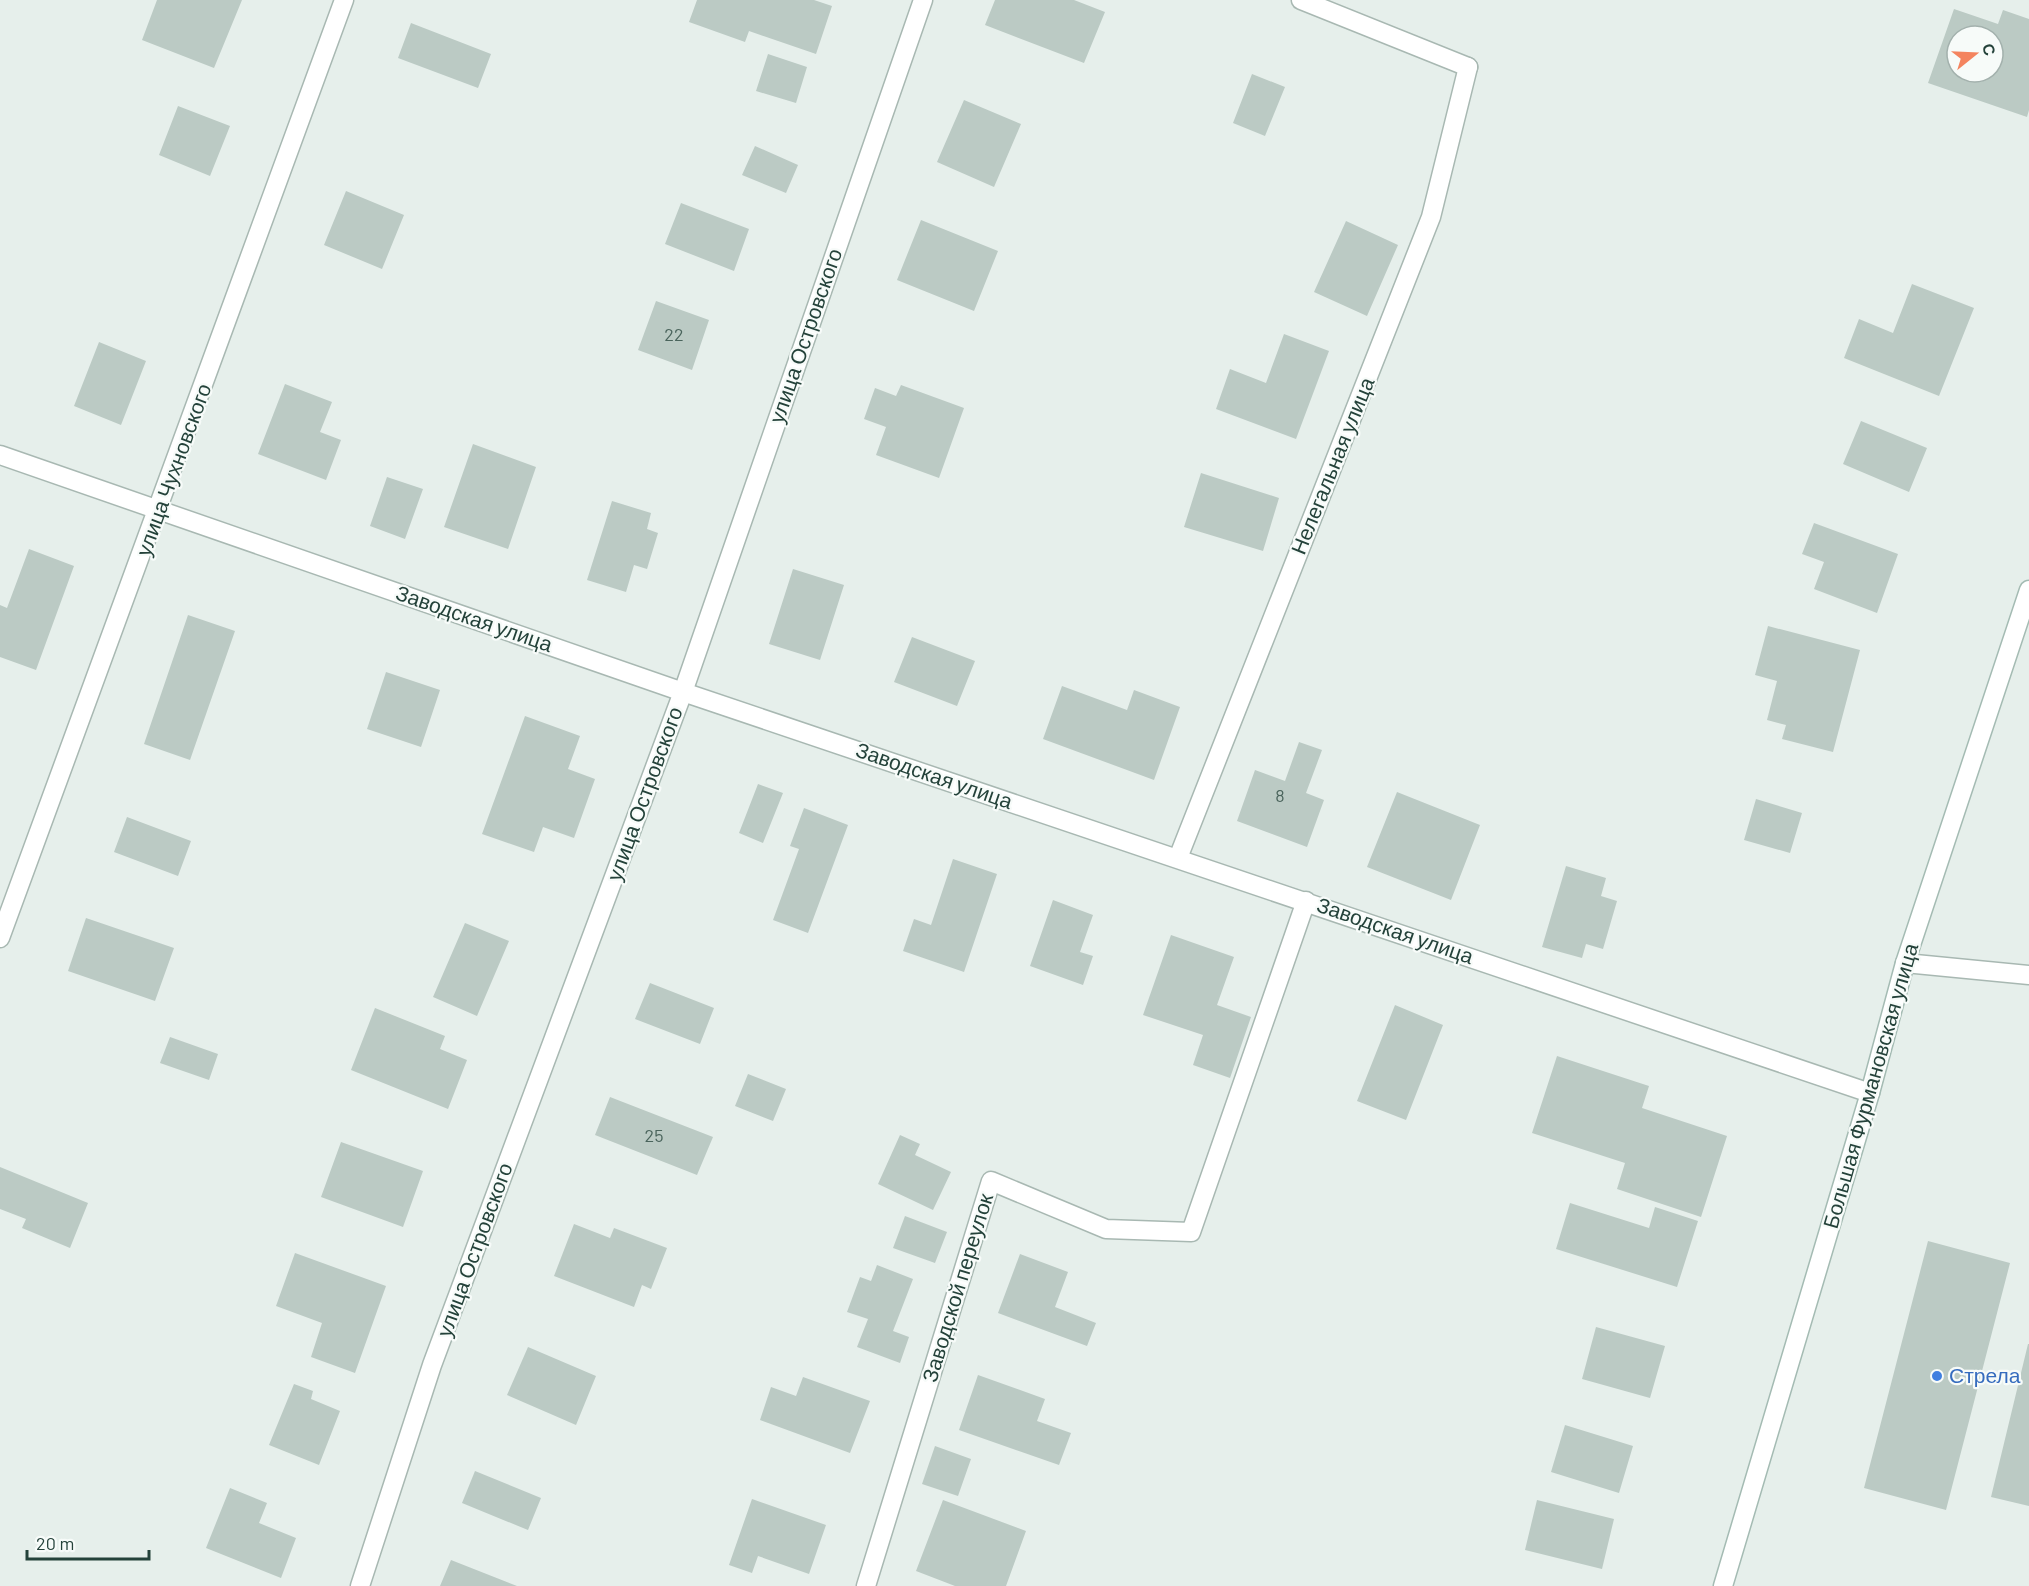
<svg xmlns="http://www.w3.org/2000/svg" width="2029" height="1586" font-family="Barlow,sans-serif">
  <rect width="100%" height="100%" fill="#e6efeb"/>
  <path fill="#bbcac4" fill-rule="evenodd" d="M157,0H242L214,68L142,40Z
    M697,0H814L832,6L816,54L749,31L745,42L689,22Z
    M995,0H1074L1105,12L1084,63L985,25Z
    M1954,9L1998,24L2003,10L2029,19V110L2027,117L1928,83ZM1957,36H1993V72H1957Z
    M411,23L491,54L478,88L398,58Z
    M768,54L807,67L796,103L756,91Z
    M1252,74L1285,87L1265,136L1233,123Z
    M964,100L1021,124L994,187L937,162Z
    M178,106L230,126L210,176L159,155Z
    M755,146L798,165L786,193L742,175Z
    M346,191L404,215L382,269L324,245Z
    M681,203L749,229L734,271L665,244Z
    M921,220L998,251L974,311L897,280Z
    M1346,221L1398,245L1367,316L1314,292Z
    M1912,284L1974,308L1939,396L1844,358L1859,319L1893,333Z
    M656,301L709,320L692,370L638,350Z
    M1284,334L1329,351L1296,439L1216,409L1230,369L1266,383Z
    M99,342L146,361L121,425L74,406Z
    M285,384L332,402L320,432L341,440L326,480L258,454Z
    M901,385L964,408L939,478L876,455L886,427L864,419L875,388L896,396Z
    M1861,421L1927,448L1909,492L1843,464Z
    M473,444L536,467L508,549L444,527Z
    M1201,473L1279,498L1263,551L1184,527Z
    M387,477L423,489L405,539L370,526Z
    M612,501L651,513L647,529L658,533L647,569L634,565L626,592L587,580Z
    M1814,523L1898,554L1877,613L1814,589L1824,562L1802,554Z
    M29,549L74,566L36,670L0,657V605L7,608Z
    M793,569L844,585L820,660L769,644Z
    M188,615L235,631L190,760L144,744Z
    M1768,626L1860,650L1833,752L1782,739L1786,725L1767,720L1777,681L1755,675Z
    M912,637L975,661L957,706L894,682Z
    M386,672L440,690L421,747L367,729Z
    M1062,686L1127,710L1134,690L1180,707L1154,780L1043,739Z
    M525,716L580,736L568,769L595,779L574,838L543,827L534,852L482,834Z
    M1299,742L1322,750L1306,793L1324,800L1307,847L1237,821L1255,770L1285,781Z
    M758,784L783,793L763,843L739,833Z
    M1397,792L1480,825L1451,900L1367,867Z
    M1756,799L1802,813L1790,853L1744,840Z
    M804,808L848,825L808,933L773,920L799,849L790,846Z
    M127,817L191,841L178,876L114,852Z
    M953,859L997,874L964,972L903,951L914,919L931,925Z
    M1566,866L1606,878L1601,896L1617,901L1603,949L1586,944L1582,958L1542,947Z
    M1053,900L1093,915L1080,952L1093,956L1083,985L1030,966Z
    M86,918L174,948L155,1001L68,971Z
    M465,923L509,941L477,1016L433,997Z
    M1171,935L1234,957L1217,1005L1251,1017L1230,1078L1193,1065L1203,1035L1143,1015Z
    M650,983L714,1008L700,1044L635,1019Z
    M1395,1005L1443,1025L1406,1120L1357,1101Z
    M375,1008L445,1036L440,1049L467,1060L448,1109L351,1070Z
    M170,1037L218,1054L209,1080L160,1063Z
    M1557,1056L1649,1086L1642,1108L1727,1136L1701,1217L1617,1189L1625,1163L1532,1133Z
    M748,1074L786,1089L773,1121L735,1106Z
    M610,1097L713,1137L697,1175L595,1135Z
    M900,1135L920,1144L915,1155L951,1172L933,1210L878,1184Z
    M341,1142L423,1171L403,1227L321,1197Z
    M0,1167L88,1203L70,1248L22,1228L26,1219L0,1209Z
    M1570,1203L1649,1228L1655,1207L1698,1221L1677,1287L1556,1249Z
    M905,1216L947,1232L935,1263L893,1248Z
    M574,1224L610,1238L614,1228L667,1248L651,1289L642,1285L634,1307L554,1276Z
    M1928,1241L2010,1263L1946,1510L1864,1488Z
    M295,1253L386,1286L355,1373L311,1357L322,1323L276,1306Z
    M1020,1254L1068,1272L1055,1307L1096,1323L1087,1346L998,1313Z
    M877,1265L913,1279L893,1331L909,1337L900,1363L857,1347L868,1319L847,1312L860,1277L871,1281Z
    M1596,1327L1665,1346L1650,1398L1582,1379Z
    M2028,1344H2029V1506L1991,1497Z
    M528,1347L596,1376L576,1425L507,1395Z
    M978,1375L1045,1399L1037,1421L1071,1433L1059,1465L959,1430Z
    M803,1377L870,1401L850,1453L760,1420L771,1387L796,1396Z
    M294,1384L313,1391L311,1399L340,1411L319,1465L269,1445Z
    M1565,1425L1633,1446L1619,1493L1551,1472Z
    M935,1446L971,1459L958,1496L922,1484Z
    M475,1471L541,1498L528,1530L462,1503Z
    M230,1488L267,1503L259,1523L296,1538L281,1578L206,1548Z
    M752,1499L826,1525L809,1574L758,1556L752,1573L729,1565Z
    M943,1500L1026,1531L1006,1586H955L916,1571Z
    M1537,1500L1614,1519L1602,1569L1525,1550Z
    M451,1560L517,1586H440Z"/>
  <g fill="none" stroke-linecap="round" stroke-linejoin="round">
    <g stroke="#a8b8b2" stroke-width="21">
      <path id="service" d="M1301,0L1468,67"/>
    </g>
    <g stroke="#a8b8b2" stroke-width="21">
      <path id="minor" d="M1178,858L1431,217L1468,67
        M0,938L344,0
        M360,1586L432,1365L683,692L923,0
        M866,1586L991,1181L1106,1229L1191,1232L1306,901"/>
    </g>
    <g stroke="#a8b8b2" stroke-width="21">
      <path id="tertiary" d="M0,455L683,692L1870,1093
        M1905,963L2029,975"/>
    </g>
    <g stroke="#a4bbb3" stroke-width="21">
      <path id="secondary" d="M1723,1586L1870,1093L1905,963L2029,590"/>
    </g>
    <use href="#service" stroke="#fff" stroke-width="18"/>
    <use href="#minor" stroke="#fff" stroke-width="18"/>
    <use href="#tertiary" stroke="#fff" stroke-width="18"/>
    <use href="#secondary" stroke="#fff" stroke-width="18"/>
  </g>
  <circle fill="#3f7fe0" stroke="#f7fbf9" stroke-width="2" cx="1937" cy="1376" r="6"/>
  <g text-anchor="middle" stroke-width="4.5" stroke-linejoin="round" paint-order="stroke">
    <g font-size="18" fill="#4a645c">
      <text x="674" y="341">22</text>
      <text x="1280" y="802">8</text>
      <text x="654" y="1142">25</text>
    </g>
    <g font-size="21" fill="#24423a" stroke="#f7fbf9">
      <text transform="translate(806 336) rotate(-71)" y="7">улица Островского</text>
      <text transform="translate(1333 466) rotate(-68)" y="7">Нелегальная улица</text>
      <text transform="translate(174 470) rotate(-70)" y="7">улица Чухновского</text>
      <text transform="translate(474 619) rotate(19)" y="7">Заводская улица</text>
      <text transform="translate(934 776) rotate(19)" y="7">Заводская улица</text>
      <text transform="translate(645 794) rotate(-70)" y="7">улица Островского</text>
      <text transform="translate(1395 931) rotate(19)" y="7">Заводская улица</text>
      <text transform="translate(1871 1086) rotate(-74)" y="7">Большая Фурмановская улица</text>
      <text transform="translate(475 1250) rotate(-70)" y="7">улица Островского</text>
      <text transform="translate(958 1288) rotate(-73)" y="7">Заводской переулок</text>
    </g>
    <g font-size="21" fill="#366cbe" stroke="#f7fbf9" text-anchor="start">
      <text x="1949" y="1383">Стрела</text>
    </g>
  </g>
  <g transform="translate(1975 54) rotate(72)"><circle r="28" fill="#f7fbf9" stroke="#a3b1ad" stroke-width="1.5"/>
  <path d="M0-4.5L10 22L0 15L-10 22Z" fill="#f4845f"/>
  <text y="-9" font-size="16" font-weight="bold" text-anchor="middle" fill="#24423a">С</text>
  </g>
  <path d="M27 1550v9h122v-9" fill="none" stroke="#24423a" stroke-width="3"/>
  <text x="36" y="1550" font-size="18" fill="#24423a" stroke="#f7fbf9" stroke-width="4.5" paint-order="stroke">20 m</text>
</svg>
